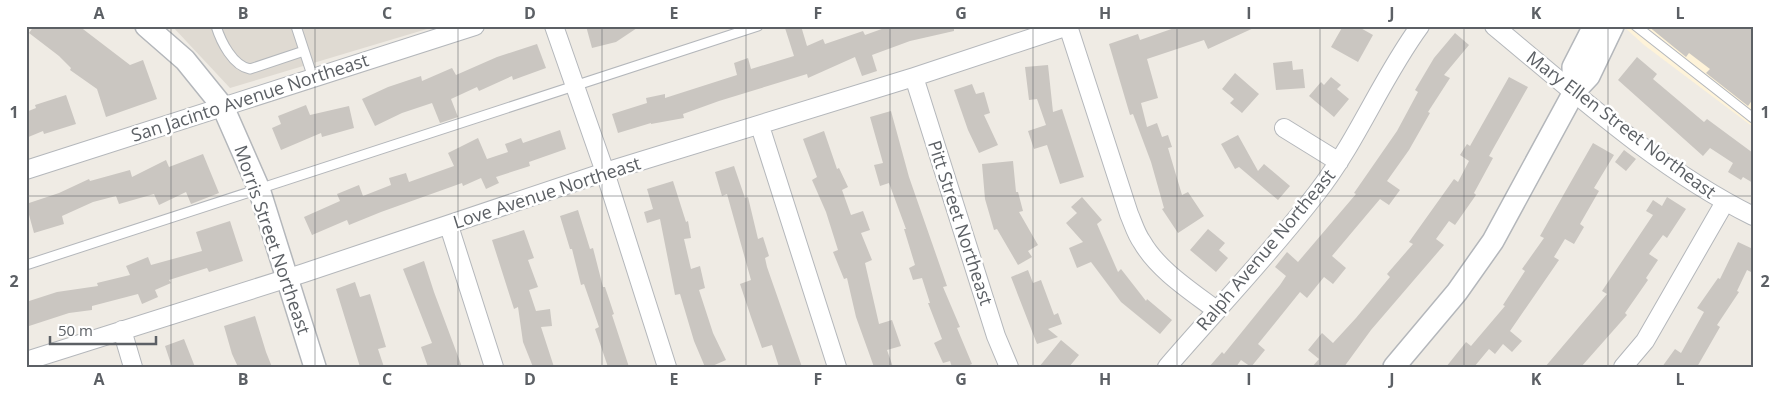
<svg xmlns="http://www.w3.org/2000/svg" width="1779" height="393" font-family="'Open Sans',sans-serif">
  <rect width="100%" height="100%" fill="#efebe4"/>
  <path fill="#fef3d9" d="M1623,26H1753V127L1644,45Z"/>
  <path fill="#dfdad2" d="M172,26H437L230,88Z"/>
  <path fill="#cac6c1" d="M34,26H79L130,65L143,60L157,99L106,117L97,89L70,70L71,68L59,56L29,33Z
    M586,26H640L616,42L592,48Z
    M791,26H801L807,46L823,39L825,44L863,31L865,35L890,26H954V31L910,41L872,55L877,71L862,76L855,57L808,78L807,74L719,101L683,114L684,118L651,124V123L618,133L612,114L647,103L646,98L665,94V98L737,75L734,63L748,58L751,69L794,56L785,28Z
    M1180,26H1258L1208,49L1204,40L1147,59L1158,98L1141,103L1147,127L1157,123L1162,137L1168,135L1172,147L1168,148L1182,195L1188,192L1204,216L1178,233L1162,209L1164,208L1151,162L1133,114L1130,115L1109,44L1138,34L1140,40Z
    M1343,26H1357L1373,35L1358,62L1331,47Z
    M1648,26H1753V99L1748,106L1706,73L1710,69L1689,53L1686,57Z
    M1455,33L1469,45L1444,75L1450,78L1428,112L1430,113L1409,150L1387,181L1400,190L1389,205L1380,199L1332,256L1346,268L1333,284L1324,277L1307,298L1300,292L1258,344L1265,350L1251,367L1241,360L1236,367H1209L1222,352L1224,354L1280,285L1286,276L1275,267L1287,252L1298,262L1356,194L1354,193L1397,131L1418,92L1415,90L1434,58Z
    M537,44L546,68L513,80L512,76L479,91L477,87L451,99L458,117L440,123L432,103L402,113L375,126L362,99L388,87L421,76L422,81L452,68L456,75L497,57Z
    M1637,57L1657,74L1653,79L1704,122L1707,119L1753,153V183L1743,177L1741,180L1728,172L1733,163L1710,148L1703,156L1618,80Z
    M1292,61L1293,70L1303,69L1305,88L1276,90L1273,63Z
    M1048,65L1053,112L1062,109L1084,177L1060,184L1047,145L1034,149L1028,131L1046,125L1037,99L1029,100L1025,67Z
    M1235,73L1259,94L1242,113L1230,103L1234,99L1222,89Z
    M1331,77L1341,85L1337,89L1349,99L1334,117L1309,96L1321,82L1324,85Z
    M1509,77L1528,87L1489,156L1493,158L1474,193L1476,195L1455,225L1449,221L1436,239L1444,245L1371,330L1344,367H1312L1319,359L1308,350L1322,333L1333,343L1356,318L1390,277L1387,274L1413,244L1409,242L1454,179L1458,182L1469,161L1460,155L1467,144L1470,146Z
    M972,84L976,94L984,92L990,113L984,115L998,145L979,153L968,130L954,90Z
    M66,95L76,124L44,134L43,131L26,138V112L36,108L35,105Z
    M306,105L310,115L349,106L354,128L322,137L321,133L281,150L272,128L281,124L278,116Z
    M891,111L909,177L947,286L943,287L960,327L957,328L972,364L965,367H952L950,361L943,363L934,343L942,339L928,303H930L922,278L913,280L909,268L915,265L904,229H906L889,183L880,186L874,165L883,163L870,117Z
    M560,130L566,149L529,162L530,166L496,177L499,183L486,189L481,178L463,186L462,183L381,212L349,225L347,220L312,235L304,217L340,201L337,194L359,185L363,196L391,185L389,178L406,173L409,182L454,166L448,153L478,138L487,159L508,152L505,144L521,138L523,143Z
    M824,131L837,169L839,168L848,187L842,190L851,215L863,211L870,230L861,233L872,260L865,263L879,324L892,320L901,346L887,350L893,367H874L856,317L847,278L844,279L833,252L838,250L826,212L812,180L817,177L803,139Z
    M1238,135L1258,171L1264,164L1290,186L1278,200L1239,167L1235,169L1221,144Z
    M1593,143L1614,155L1594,188L1599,191L1580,224L1584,227L1574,244L1565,239L1554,257L1559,260L1510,331L1522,341L1512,352L1503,344L1495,354L1489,349L1474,367H1446L1466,342L1471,346L1505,306L1503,305L1525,271L1522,269L1544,238L1540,236Z
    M1624,150L1636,159L1626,171L1615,162Z
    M203,154L219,193L191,204L186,192L159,205L154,194L119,204L116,196L93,202L62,216L64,224L34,233L26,204L59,193L89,179L90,181L130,170L132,177L166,160L169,167Z
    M1013,161L1016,192H1018L1023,211L1019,212L1038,245L1028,251L1032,257L1018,265L997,229L994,230L985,199L982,164Z
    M734,166L745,198L748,197L758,239L763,237L769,256L765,258L767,267L802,367H779L772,345L762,348L751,317L740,284L751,280L727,194L722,196L715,172Z
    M673,181L686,222L688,221L691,238L684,239L691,269L700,266L705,288L699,290L713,333L726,360L710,367H705L694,341L680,294L675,295L660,219L647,223L644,212L653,209L647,189Z
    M1082,197L1102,220L1097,224L1118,272L1121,269L1146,301L1147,299L1172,320L1160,334L1121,302L1091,262L1077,268L1069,248L1083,242L1066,223L1077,213L1071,207Z
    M1667,197L1686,209L1667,238L1663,235L1649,254L1658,260L1646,278L1648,280L1625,313L1627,315L1581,367H1545L1607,294L1602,291L1653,215L1646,211L1653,200L1662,206Z
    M578,210L590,249L593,248L603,287H605L614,314L612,315L629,367H608L595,329L599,327L584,284L581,285L572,249H570L560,216Z
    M230,221L243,261L209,272L207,268L169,280L171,283L155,290L158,297L142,304L138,294L92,306V310L69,313L26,327V302L57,292L98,286L97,283L130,275L126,266L148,257L151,265L202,251L196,232Z
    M1208,229L1225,243L1219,250L1228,258L1216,272L1190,250Z
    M524,230L534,258L528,260L538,287L529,290L536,311L550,309L552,326L541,327L554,367H533L523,342L518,307L514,309L492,240Z
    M1738,242L1753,249V273L1747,270L1737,291L1739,292L1717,325L1720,327L1697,367H1662L1675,349L1681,353L1704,312L1697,308L1718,278L1720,279Z
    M424,261L434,292L462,367H428L421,347L432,343L403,269Z
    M1028,270L1033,283L1041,280L1054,315L1058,313L1062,324L1048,329L1058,337L1037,344L1011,277Z
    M355,282L360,297L370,294L386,347L378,349L384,367H360L336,289Z
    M255,316L266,352L272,367H238L232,354L224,326Z
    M184,339L195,367H172L165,346Z
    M1061,340L1079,355L1069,367H1039Z"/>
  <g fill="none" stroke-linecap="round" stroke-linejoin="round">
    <g stroke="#b4b7bb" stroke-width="11">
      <path id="service" d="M216,26C221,42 233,66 250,69L304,51
        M296,26L313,78
        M1636,26L1753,118
        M26,265L758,26"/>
    </g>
    <g stroke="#b4b7bb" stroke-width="20">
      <path id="minor" d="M554,26L605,172L667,367
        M1068,26L1129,214C1133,223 1136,234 1142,242C1158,270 1191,291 1216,310
        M1494,26C1575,93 1658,169 1753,216
        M914,77L996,336L1009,367
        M760,126L837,367
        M1284,128L1339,162
        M26,170L475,26
        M449,226L494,367
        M122,330L133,367
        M26,361L304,273L605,172L914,77L1068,26
        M1167,367C1216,310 1270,254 1316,194C1357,142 1381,79 1420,26
        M1623,367L1645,341L1725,202"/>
    </g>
    <g stroke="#b4b7bb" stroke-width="24">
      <path id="tertiary" d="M146,26L185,60L223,107L259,189L315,367
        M1574,92L1573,67L1594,26
        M1394,367L1457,292L1493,241L1574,92L1589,76L1613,26"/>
    </g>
    <use href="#service" stroke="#fff" stroke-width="9"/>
    <use href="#minor" stroke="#fff" stroke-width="18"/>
    <use href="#tertiary" stroke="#fff" stroke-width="21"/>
  </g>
  <path fill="none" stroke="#5c6065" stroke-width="1" stroke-opacity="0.55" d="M171,26V367M315,26V367M458,26V367M602,26V367M746,26V367M890,26V367M1033,26V367M1177,26V367M1320,26V367M1464,26V367M1608,26V367M26,196H1753"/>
  <g text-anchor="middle" stroke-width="5" stroke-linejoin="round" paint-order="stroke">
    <g font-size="18" fill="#5c6065" stroke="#fff">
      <text transform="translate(250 98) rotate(-18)" y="6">San Jacinto Avenue Northeast</text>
      <text transform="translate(1621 125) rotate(37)" y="6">Mary Ellen Street Northeast</text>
      <text transform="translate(547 193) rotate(-18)" y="6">Love Avenue Northeast</text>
      <text transform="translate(960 223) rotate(72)" y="6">Pitt Street Northeast</text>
      <text transform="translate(272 240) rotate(71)" y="6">Morris Street Northeast</text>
      <text transform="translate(1266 250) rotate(-50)" y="6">Ralph Avenue Northeast</text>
    </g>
  </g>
  <rect width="1779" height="393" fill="none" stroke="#ffffff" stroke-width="55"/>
  <path d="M50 336v8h106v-8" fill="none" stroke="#5c6065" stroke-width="2.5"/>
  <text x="58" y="336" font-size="15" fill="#5c6065" stroke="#ffffff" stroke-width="4" paint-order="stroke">50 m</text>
  <rect x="28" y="28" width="1724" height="338" fill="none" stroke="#5c6065" stroke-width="2"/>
  <g font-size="16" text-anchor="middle" font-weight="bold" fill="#5c6065">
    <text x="99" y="19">A</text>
    <text x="243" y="19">B</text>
    <text x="387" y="19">C</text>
    <text x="530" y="19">D</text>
    <text x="674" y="19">E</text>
    <text x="818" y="19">F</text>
    <text x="961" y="19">G</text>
    <text x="1105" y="19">H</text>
    <text x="1249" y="19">I</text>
    <text x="1392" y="19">J</text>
    <text x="1536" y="19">K</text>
    <text x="1680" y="19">L</text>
    <text x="14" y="118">1</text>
    <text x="1765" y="118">1</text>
    <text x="14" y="287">2</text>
    <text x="1765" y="287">2</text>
    <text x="99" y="385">A</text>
    <text x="243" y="385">B</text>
    <text x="387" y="385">C</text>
    <text x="530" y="385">D</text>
    <text x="674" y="385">E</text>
    <text x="818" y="385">F</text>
    <text x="961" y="385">G</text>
    <text x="1105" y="385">H</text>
    <text x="1249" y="385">I</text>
    <text x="1392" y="385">J</text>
    <text x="1536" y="385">K</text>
    <text x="1680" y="385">L</text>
  </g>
</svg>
